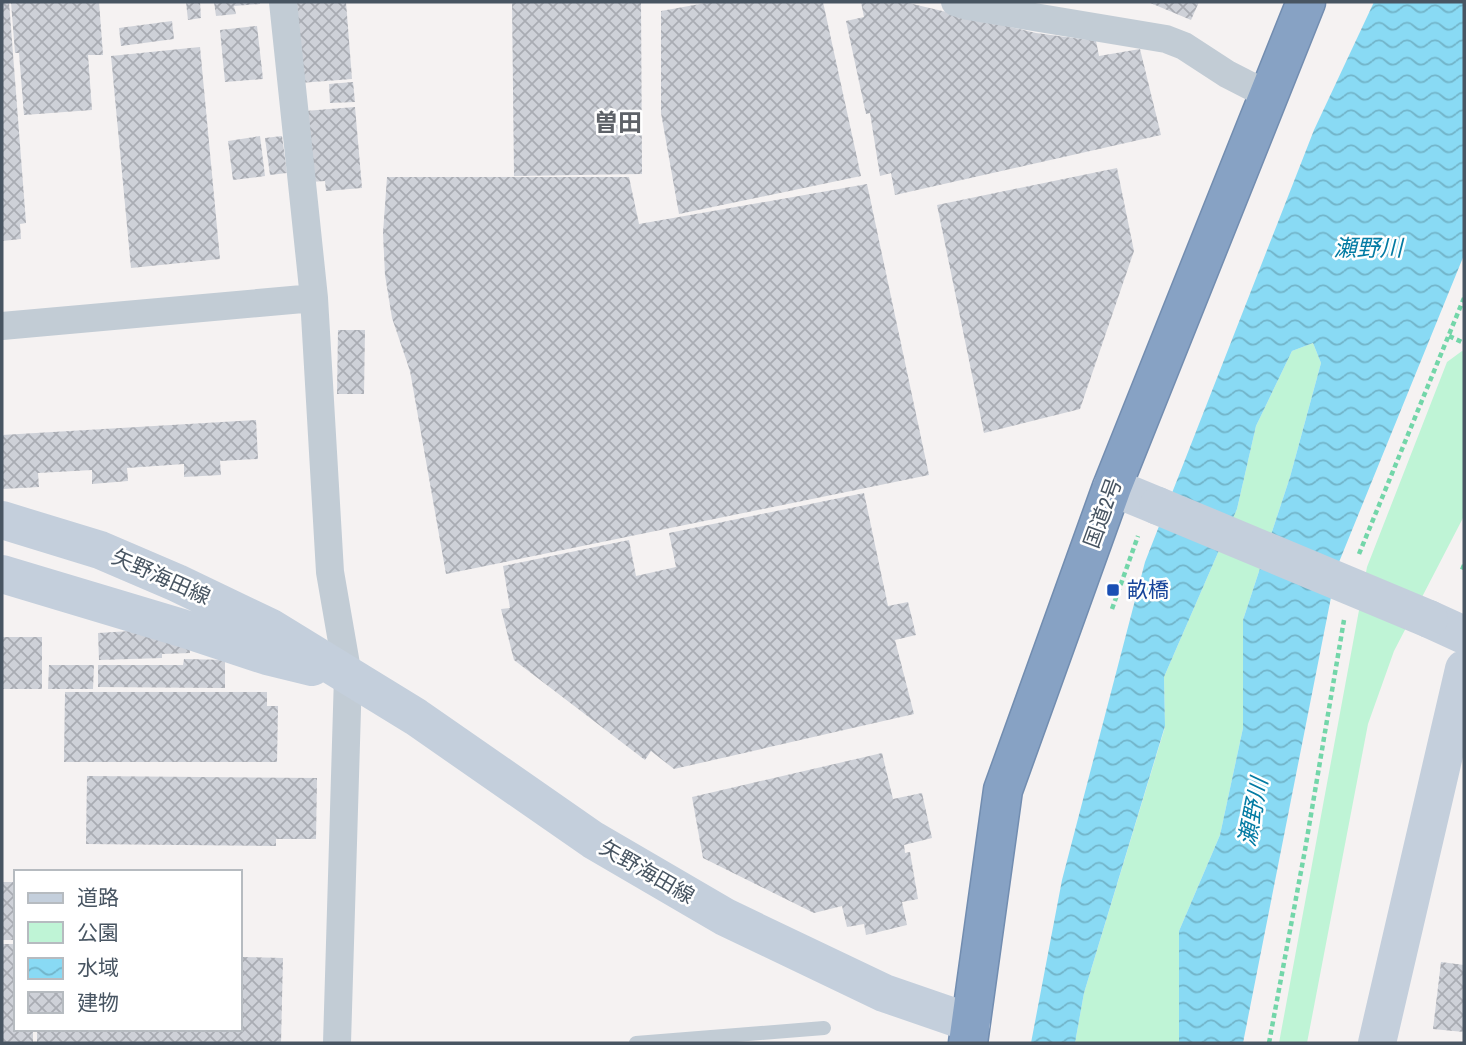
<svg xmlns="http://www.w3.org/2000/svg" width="1466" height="1045" font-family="'Archivo Narrow','Noto Sans JP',sans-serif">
  <defs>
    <pattern id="water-waves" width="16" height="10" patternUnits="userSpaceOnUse" patternTransform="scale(1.75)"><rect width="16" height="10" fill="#89daf4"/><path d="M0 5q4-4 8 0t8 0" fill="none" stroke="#72b4c9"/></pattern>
    <pattern id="building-cross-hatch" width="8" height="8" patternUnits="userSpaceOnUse" patternTransform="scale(1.75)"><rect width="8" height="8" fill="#ced1d8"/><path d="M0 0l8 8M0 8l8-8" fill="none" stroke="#a9acb3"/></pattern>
  </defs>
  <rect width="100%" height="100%" fill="#f5f2f2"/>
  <path fill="#bff4d6" d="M1313,343L1321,363L1290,477L1243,620V728L1220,835L1179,931V1043H1075L1084,993L1165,727L1164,677L1237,509L1256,426L1292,351Z
    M1462,351L1464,352V516L1394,651L1368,724L1307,1043H1279L1367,567L1447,362Z"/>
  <path fill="url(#water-waves)" d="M1374,2H1464V255L1337,567L1243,1043H1179V931L1220,835L1243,728V620L1290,477L1321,363L1313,343L1292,351L1256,426L1237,509L1164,677L1165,726L1084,993L1075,1043H1031L1062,880L1145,562L1314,130Z"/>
  <path fill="url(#building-cross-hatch)" d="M2,2H9L26,223L20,224L21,239L2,241Z
    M11,2H99L103,55H88L92,110L24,115L19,53H15Z
    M186,2H200L201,18L188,20Z
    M214,2H260V4L234,6L236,14L216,16Z
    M293,2H346L352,79L300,83Z
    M512,2H641L642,174L514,176Z
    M711,2H823L861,176L679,214L661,113V11Z
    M861,2H904L1036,33L1096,41L1099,56L1140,49L1161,135L895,195L891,173L880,176L870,113L866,114L846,21L864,17Z
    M1148,2H1199L1191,20Z
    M172,21L174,39L121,46L119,28Z
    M257,26L263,79L225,82L220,30Z
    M200,47L220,259L131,268L111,56Z
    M353,82L355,102L330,103L329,84Z
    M355,107L362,188L326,191L325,181L311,182L305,111Z
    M260,136L265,176L233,180L228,141Z
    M282,136L287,173L270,175L265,138Z
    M1117,168L1134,251L1080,409L984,433L937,205Z
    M387,177H629L639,224L867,184L929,475L446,574L410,371L392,318L385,275L383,233Z
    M338,330H365L364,394H337Z
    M256,420L258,459L220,461L221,475L184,477V464L127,468L128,481L92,484V470L38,473L39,487L3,489L2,435Z
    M864,493L888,606L908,602L916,635L895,640L914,714L674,769L651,751L645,760L514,660L501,609L510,608L503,566L629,540L636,576L676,567L669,533Z
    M147,630L189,644L190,653L162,654V658L99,660L98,633Z
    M2,637H42V689H2Z
    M184,659L225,660V688L98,687V665H183Z
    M49,665H94L93,689H48Z
    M65,692H267V706H278L277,762H64Z
    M882,753L893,799L922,793L932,838L904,845L905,853L910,852L918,899L902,902L907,925L866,935L864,924L847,927L842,906L814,913L703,858L692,797Z
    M87,776L317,778L316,839H276V846L86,844Z
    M2,882H16V940H2Z
    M2,944H16V1029H33V1043H2Z
    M240,957L283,958L281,1043H37V1029H240Z
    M1441,962L1464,965V1032L1433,1029Z"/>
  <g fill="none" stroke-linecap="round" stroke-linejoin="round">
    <g stroke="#728db0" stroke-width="41">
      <path id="highway" d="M968,1043L1003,790L1112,487L1306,2"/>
    </g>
    <path stroke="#73d6a9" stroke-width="4.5" stroke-dasharray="5 3.5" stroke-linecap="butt" d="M1449,336L1464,343
      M1359,554L1464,298
      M1464,565L1462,570L1464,571
      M1112,609L1138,536
      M1269,1043L1305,850L1344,620"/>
    <path stroke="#c2ccd5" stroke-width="14" d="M636,1043L824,1028"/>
    <path stroke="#c2ccd5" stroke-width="28" d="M283,2L314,298L330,572L348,676L337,1043
      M955,2L968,6L1166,39L1184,46L1227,74L1268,95
      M2,326L314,298"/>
    <path stroke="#c4cfdc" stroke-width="38" d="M1112,487L1158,506
      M2,520L100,550L177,583L271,628L416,717L593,840L725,917L884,993L971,1023
      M2,574L182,628L267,656L312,667
      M1429,619L1464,635
      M1377,1043L1464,669"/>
    <use href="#highway" stroke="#87a2c4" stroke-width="38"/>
    <path stroke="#c4cfdc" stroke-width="38" d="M1158,506L1429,619"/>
  </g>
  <rect fill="#1a4fb4" stroke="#fff" stroke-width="2.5" x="1106" y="583" width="14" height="14" rx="3.5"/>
  <g text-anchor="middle" stroke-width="5" stroke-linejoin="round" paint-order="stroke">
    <g font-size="21" fill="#485562" stroke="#fff">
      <text transform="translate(1103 513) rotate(-70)" y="7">国道2号</text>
      <text transform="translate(161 577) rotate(24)" y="7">矢野海田線</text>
      <text transform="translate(647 872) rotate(30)" y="7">矢野海田線</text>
    </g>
    <g font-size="21" fill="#164399" stroke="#fff" text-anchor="start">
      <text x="1127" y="597">畝橋</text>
    </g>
    <g font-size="23" font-style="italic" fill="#037ba3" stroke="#fff">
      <text x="1368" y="256">瀬野川</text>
      <text transform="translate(1253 812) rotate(-79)" y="8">瀬野川</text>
    </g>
    <g font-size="24" font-weight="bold" fill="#5e6268" stroke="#fff">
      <text x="618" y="131">曽田</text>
    </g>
  </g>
  <rect width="1466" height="1045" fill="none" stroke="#485562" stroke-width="7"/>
  <rect x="14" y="870" width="228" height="161" fill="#ffffff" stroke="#b6bbc0" stroke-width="2"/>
  <rect x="28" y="893" width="35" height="10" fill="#c4cfdc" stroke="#b6bbc0" stroke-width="2"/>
  <text x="77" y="905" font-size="21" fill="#485562">道路</text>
  <rect x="28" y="922" width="35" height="21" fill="#bff4d6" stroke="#b6bbc0" stroke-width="2"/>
  <text x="77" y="940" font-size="21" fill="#485562">公園</text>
  <rect x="28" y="958" width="35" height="21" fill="url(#water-waves)" stroke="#b6bbc0" stroke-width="2"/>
  <text x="77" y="975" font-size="21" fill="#485562">水域</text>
  <rect x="28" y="992" width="35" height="21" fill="url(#building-cross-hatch)" stroke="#b6bbc0" stroke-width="2"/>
  <text x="77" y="1010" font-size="21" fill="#485562">建物</text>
</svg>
